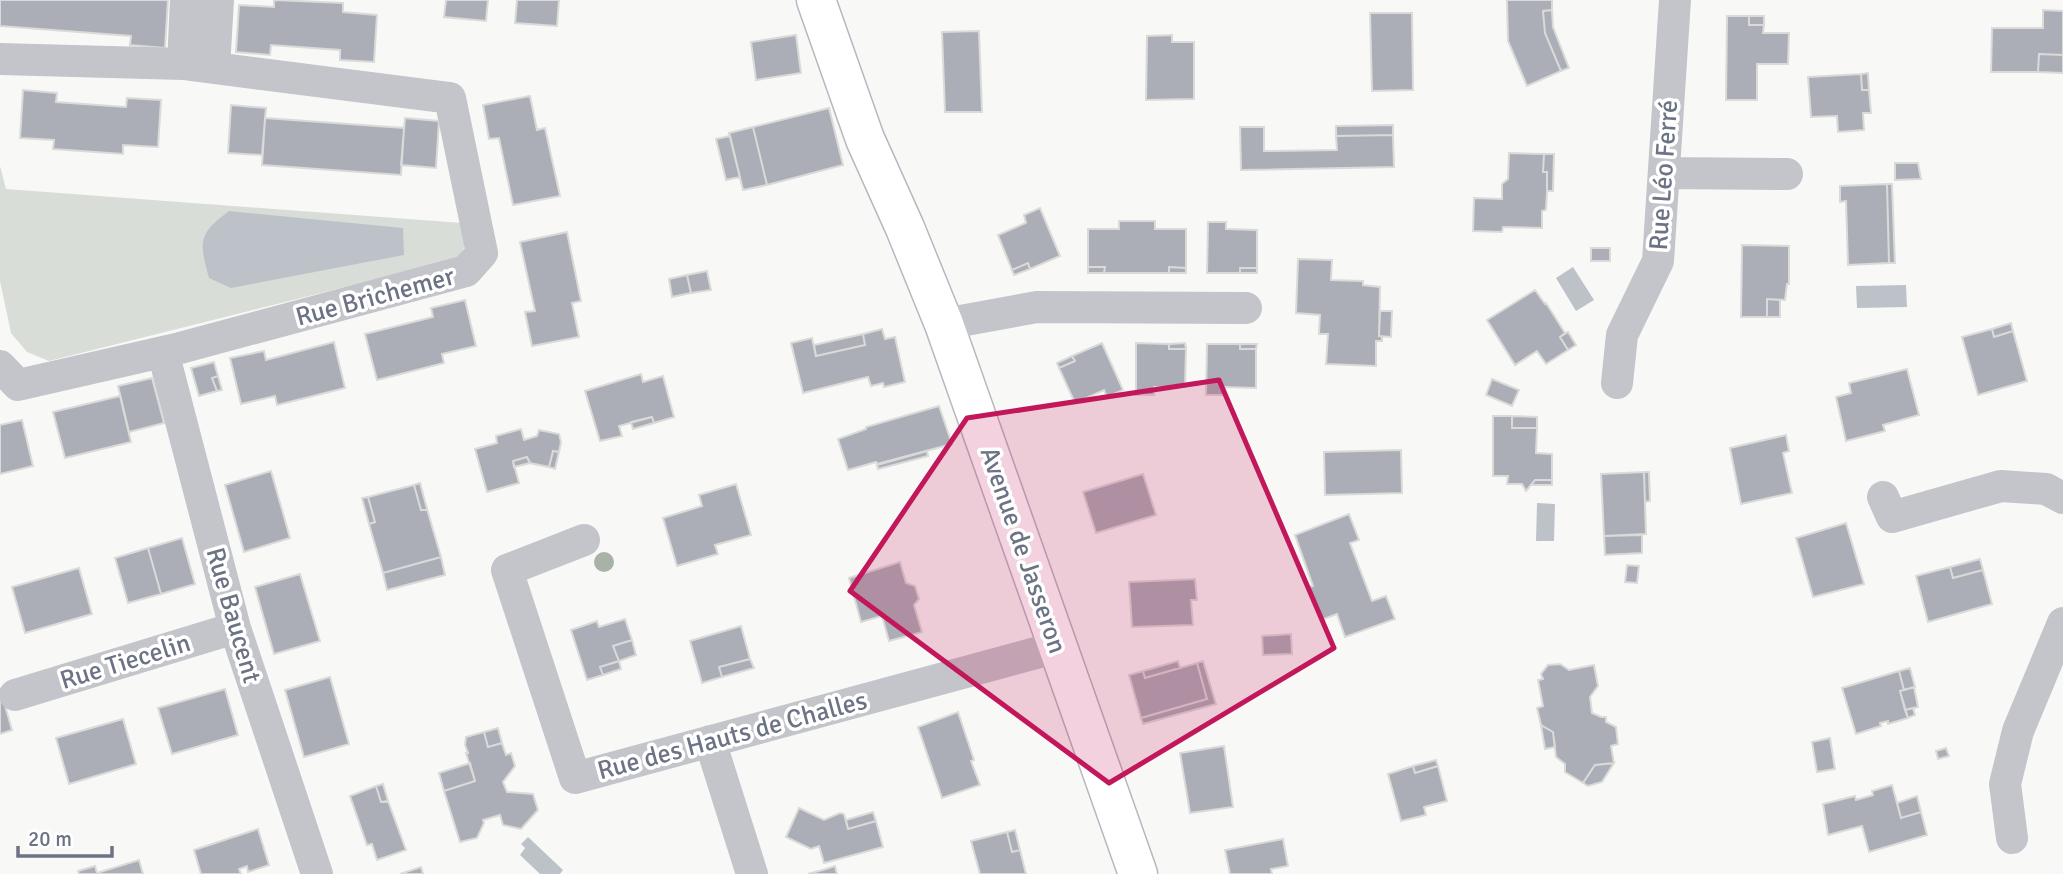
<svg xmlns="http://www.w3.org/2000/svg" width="2063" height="874" font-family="Signika,sans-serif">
  <rect width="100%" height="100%" fill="#f8f9f7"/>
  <path fill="#d8ddd7" d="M0,166L6,189L462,223L466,245L457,259L49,361L27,352L11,333L0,281Z"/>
  <path fill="#bdc2c9" d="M229,211L403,228L404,255L231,288L209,278C199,242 198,234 229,211Z
    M1573,267L1594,300L1576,311L1556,278Z
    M1906,285L1907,307L1857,308L1856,286Z
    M1537,503L1555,504L1554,541H1536Z
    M528,837L563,870L560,874H540L520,855L525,848L521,844Z"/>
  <path fill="#abaeb6" stroke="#dadbd9" stroke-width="2" d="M0,0H168L165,48L130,45L131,36L0,26Z
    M274,0L343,3V12L377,15L374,62L340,60V50L271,45L270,55L236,52L239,5L274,7Z
    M446,0H488L486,21L444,17Z
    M517,0H559L557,26L515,23Z
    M1507,0H1552V10L1543,11L1545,33L1561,71L1527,86L1508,41Z
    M1552,10L1553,27L1569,68L1561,71L1545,33L1543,11Z
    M2043,10L2063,11V55L2039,54L2038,72H1991L1992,28H2043Z
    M1370,13H1412L1413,90L1372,91Z
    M1727,16H1749V25H1764L1763,33H1789L1788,64H1757V100H1726Z
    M1749,16H1764V25H1749Z
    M979,31L982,112H945L942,32Z
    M796,35L801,73L756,80L751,42Z
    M1172,35V42H1194V99L1146,100L1147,36Z
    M2039,54L2063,55V73L2038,72Z
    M1868,73L1869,90H1862L1861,74Z
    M1861,74L1862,90H1869L1871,113H1863L1864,130L1838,132L1837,116L1811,117L1808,77Z
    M23,90L57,93L56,102L126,107L127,98L161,100L158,147L123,145V154L53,149L54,140L20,138Z
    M530,96L537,130L545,128L560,196L513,205L499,138L489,139L483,105Z
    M231,105L266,108L262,155L228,153Z
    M829,108L843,165L767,185L753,127Z
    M265,118L404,128L401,175L262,165Z
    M405,118L439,121L436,168L401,165Z
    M1393,125V135L1336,136V126Z
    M753,127L767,185L743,190L729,133Z
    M1240,127H1264V151L1337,150L1336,136L1393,135L1394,167L1241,170Z
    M730,136L740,177L726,180L716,139Z
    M1509,153L1544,154L1543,172H1547V191L1546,210L1542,211V228L1503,227L1502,232L1473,231L1474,198L1502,199V184L1508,179Z
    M1544,154H1554L1553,191H1547V172H1543Z
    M1895,163H1918L1921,179L1895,180Z
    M1887,184H1892L1895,263H1889Z
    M1887,184L1889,263L1848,265L1846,201L1840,202V186Z
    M1040,208L1060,256L1030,269L1028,263L1012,270L998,235L1026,223L1024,215Z
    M1119,221H1155V229H1186V268L1169,267V273H1104L1105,267H1088V229H1119Z
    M1208,222H1226V229L1257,230V268H1240V273H1207Z
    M567,232L581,301L572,303L579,337L532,346L525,312L535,311L520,242Z
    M1742,245L1789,246V284H1787L1785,300L1767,299V317H1741Z
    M1591,248H1610V261H1591Z
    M1298,259L1332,260L1331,280L1363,281V285L1380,287L1379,336L1382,337V341H1376V366L1326,364L1328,334H1319L1320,315L1296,313Z
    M1028,263L1030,269L1014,275L1012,270Z
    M1088,267H1105L1104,273H1088Z
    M1169,267L1186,268V273H1169Z
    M1240,268H1257V273H1240Z
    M707,271L711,290L691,293L687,275Z
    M687,275L691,293L672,297L669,279Z
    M1535,290L1545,304L1546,303L1565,333L1560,337L1568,350L1546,364L1537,351L1515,365L1487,320Z
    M1767,299L1780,300V317H1767Z
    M465,300L476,346L442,354L444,363L377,380L365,334L433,317L431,308Z
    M1380,311H1392L1391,337L1379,336Z
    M2011,323L2013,331L1994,337L1992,329Z
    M882,329L885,339L895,337L905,382L884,387L883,383L871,386L868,377L803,393L791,343L812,338L816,356L865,345L863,334Z
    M1992,329L1994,337L2013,331L2027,381L1978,395L1962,337Z
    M1568,332L1576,345L1568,350L1560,337Z
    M863,334L865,345L816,356L814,345Z
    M334,342L345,388L277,405L275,396L241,404L230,358L264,351L266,360Z
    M1102,343L1123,390L1107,397L1104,390L1075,403L1059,368L1075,361L1072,356Z
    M1136,343L1169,344V349H1186L1185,387H1154V395H1136Z
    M1185,343L1186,349H1169V344Z
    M1207,344H1240V349H1256V388L1225,387V395H1206Z
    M1240,344H1257L1256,349H1240Z
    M1072,356L1075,361L1059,368L1057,363Z
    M214,362L218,376L212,378L217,391L199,396L191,368Z
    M1907,369L1919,415L1883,425L1885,431L1846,441L1836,397L1851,393L1849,383Z
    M641,374L643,382L663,376L674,417L654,423L652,417L619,426L622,436L600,441L585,391Z
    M218,376L222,390L217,391L212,378Z
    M152,378L164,423L129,432L118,386Z
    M1492,379L1519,390L1512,406L1486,395Z
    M120,396L131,442L65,458L53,412Z
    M939,406L952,444L877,464L876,462L848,470L838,439L866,429V427Z
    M1493,416H1512V428H1537L1536,453L1552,454V480H1535L1526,491L1522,484H1507L1508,476H1493Z
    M1512,416L1537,417V428H1512Z
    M652,417L654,423L633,429L631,422Z
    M22,420L33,466L0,474V425Z
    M521,429L524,440L537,436L539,430L559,434L561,442L559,452L553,451L549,467L530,463L527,457L513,461L519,483L487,492L475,449L497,443L496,436Z
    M1786,435L1789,451L1783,453L1792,493L1741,504L1730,448Z
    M1401,450L1402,493L1325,495L1324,452Z
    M553,451L559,452L555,469L549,467Z
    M927,451L928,456L878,469L877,465Z
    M527,457L530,463L514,467L513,461Z
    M271,471L290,538L244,552L225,485Z
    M1644,472H1649L1650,501L1645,502Z
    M1644,472L1646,534L1604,536L1601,474Z
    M1143,474L1156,515L1096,533L1083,492Z
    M1535,480H1552V485H1531Z
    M420,483L427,509L421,510L414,485Z
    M736,484L751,535L715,545L718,554L677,566L663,518L702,506L699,495Z
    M414,485L421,510L427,509L441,557L383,573L369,524L375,522L368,497Z
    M368,497L375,522L369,524L362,498Z
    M1349,514L1359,540L1350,543L1372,601L1386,596L1395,619L1345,637L1337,614L1321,620L1308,587L1313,586L1295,535Z
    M1846,523L1864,584L1813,597L1796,538Z
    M1642,535V553L1605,555L1604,536Z
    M182,538L195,584L161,594L148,548Z
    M148,548L161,594L128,603L115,558Z
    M441,557L445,575L387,590L383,573Z
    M1980,559L1983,570L1953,578L1950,567Z
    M900,562L906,583L915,586L919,599L914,605L922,632L889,641L882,616L861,622L849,578Z
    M1627,565L1639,566L1637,583L1625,582Z
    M1950,567L1953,578L1983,570L1992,604L1928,622L1916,576Z
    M79,568L92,614L25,633L12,587Z
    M300,574L320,641L274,654L255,587Z
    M1195,579L1197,600H1191L1193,625L1132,627L1129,582Z
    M625,619L632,640L613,646L619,661L600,667L603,675L587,680L571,630L597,621L599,627Z
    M741,626L750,659L719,667L722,677L702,683L690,641Z
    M1291,634L1292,654L1263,655L1262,636Z
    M632,640L636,655L619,661L613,646Z
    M750,659L754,668L722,677L719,667Z
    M619,661L621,669L603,675L600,667Z
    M1178,661L1180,668L1145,678L1143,671Z
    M1203,661L1216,704L1143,724L1141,718L1207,699L1197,663Z
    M1197,663L1207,699L1141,718L1129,675L1143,671L1145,678Z
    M1560,664L1569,670L1594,665L1598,686L1590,697L1592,713L1601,717H1606V722L1616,727L1618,744L1611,746L1614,763L1595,765L1583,783L1565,772V764L1556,757L1553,732L1541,725L1537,708L1543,706L1538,680L1543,679L1541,674L1548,665Z
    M1910,668L1915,687L1904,690L1899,671Z
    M1899,671L1904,690L1900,691L1908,718L1888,724V721L1880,723L1881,726L1856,734L1842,688Z
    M330,677L349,744L304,757L285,690Z
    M1914,687L1918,707L1905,710L1900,691Z
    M0,688L12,730L0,734Z
    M225,689L238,735L172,754L158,708Z
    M1913,708L1915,715L1908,718L1905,710Z
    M958,712L974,760L971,761L980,785L942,798L918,727Z
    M123,719L136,764L69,784L56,738Z
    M1541,725L1553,732L1555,747L1545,749Z
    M498,728L502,743L488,747L484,732Z
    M484,732L488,747L502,743L506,755L511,753L515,766L503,782L507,792L533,794L538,810L521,829L503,825L500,815L483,820L484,823L477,838L460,842L444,791L475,781L466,753H468L465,745L466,737Z
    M1830,738L1835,769L1817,772L1812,742Z
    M1224,746L1233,807L1190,813L1180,753Z
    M1946,748L1949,756L1938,759L1936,751Z
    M1436,760L1438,766L1415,773L1413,766Z
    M470,763L475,781L444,791L439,773Z
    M1614,763L1602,782L1588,786L1583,783L1595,765Z
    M1413,766L1415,773L1438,766L1447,801L1424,807L1426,815L1401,821L1388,774Z
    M383,784L388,801L381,802L376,786Z
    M1892,785L1901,818L1921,812L1927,835L1869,852L1862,826L1828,835L1823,804L1855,796L1856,800L1873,795L1872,791Z
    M376,786L381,802L388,801L406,850L377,860L372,844L367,845L350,796Z
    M1917,796L1921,812L1901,818L1897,803Z
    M799,808L824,820L840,813L844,814L848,829L876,821L883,847L824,863L819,846L811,849L786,837Z
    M873,812L876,821L848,829L846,820Z
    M258,829L269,865L248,872L247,866L239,869L241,874H201L194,850Z
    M1015,830L1020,850L1012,852L1007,832Z
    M1007,832L1012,852L1020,850L1026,874H980L971,841Z
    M1283,839L1288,866L1271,869L1272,874H1230L1225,850Z
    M139,860L143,874H79L78,871L95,866L97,873Z
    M835,866L837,874H808L826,869Z
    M421,867L423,874H400Z"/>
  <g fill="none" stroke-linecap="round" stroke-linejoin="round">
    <g stroke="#b6b8be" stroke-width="41">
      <path id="secondary" d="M816,0L865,139L905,228L944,324L1138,874"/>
    </g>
    <path stroke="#c3c5ca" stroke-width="32" d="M0,59L183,64L450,98L482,253L466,271L180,348L18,385L0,366
      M183,64L186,0
      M214,68L218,0
      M1664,173L1787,174
      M944,324L1037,307L1246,308
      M163,352L235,628L317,874
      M1617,383L1622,335L1658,261L1675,0
      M1883,497L1892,517L2001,486L2046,489L2063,498
      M584,540L507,570L575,778L1058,647
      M15,695L235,628
      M710,741L752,874
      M2012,838L2005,784L2018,731L2063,623"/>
    <use href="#secondary" stroke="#fff" stroke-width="38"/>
  </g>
  <circle fill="#a8b2a7" cx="604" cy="562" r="10"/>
  <path fill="#c2185b" fill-opacity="0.2" stroke="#c2185b" stroke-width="5" stroke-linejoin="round" d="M1219,380L1334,648L1109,783L850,591L967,418Z"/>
  <g text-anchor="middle" stroke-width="7" stroke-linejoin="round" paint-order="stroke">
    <g font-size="26" fill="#6c7384" stroke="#fff">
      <text transform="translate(1663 175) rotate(-86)" y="9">Rue Léo Ferré</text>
      <text transform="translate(375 296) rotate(-15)" y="9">Rue Brichemer</text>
      <text transform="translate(1024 550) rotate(71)" y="9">Avenue de Jasseron</text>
      <text transform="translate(234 615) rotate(74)" y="9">Rue Baucent</text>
      <text transform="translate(125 661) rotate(-17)" y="9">Rue Tiecelin</text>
      <text transform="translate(732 735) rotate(-15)" y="9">Rue des Hauts de Challes</text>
    </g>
  </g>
  <path d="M18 846v10h94v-10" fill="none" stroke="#6c7384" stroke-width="3.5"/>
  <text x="28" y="846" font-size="21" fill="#6c7384" stroke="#ffffff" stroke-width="5" paint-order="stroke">20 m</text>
</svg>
